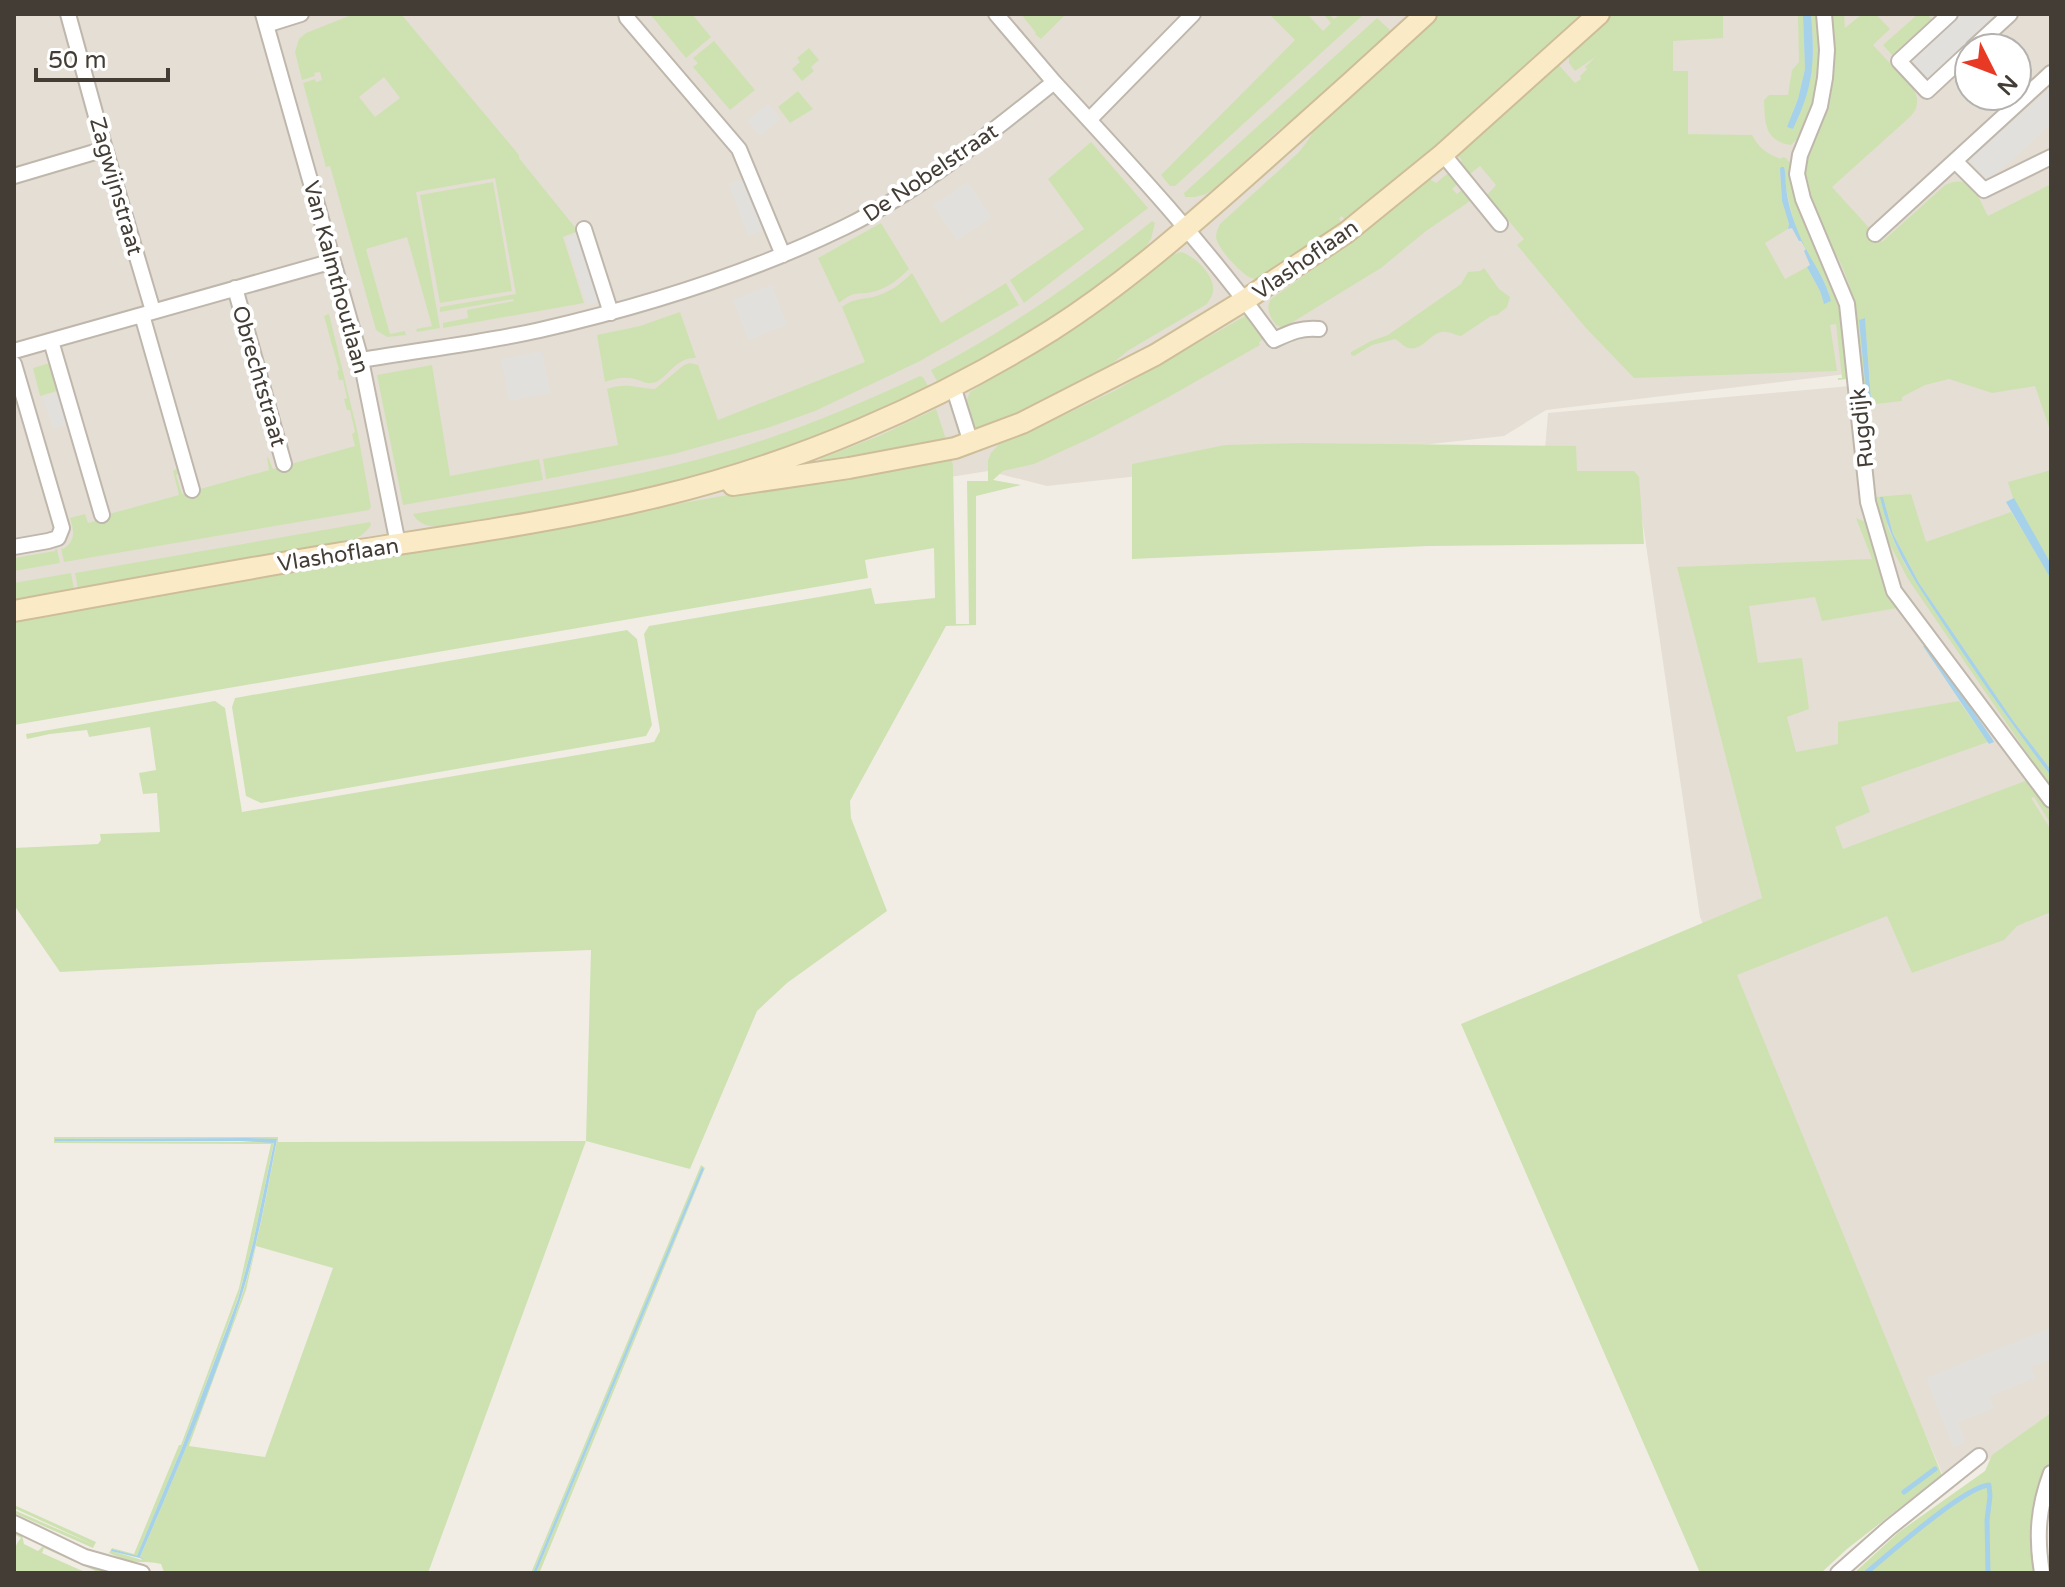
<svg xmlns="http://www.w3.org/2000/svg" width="2065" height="1587" font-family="'Varela Round',sans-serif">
  <rect width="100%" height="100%" fill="#f1ede5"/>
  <path fill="#e5ded4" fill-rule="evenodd" d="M14,14H2051V303L1954,361L1546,410L1504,436L1047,486L988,471L84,615L14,631ZM1969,48H2017V96H1969Z
    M2051,368V1427L1946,1482L1700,917L1644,531L1635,478L1543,474L1548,413Z"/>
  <path fill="#cee2b1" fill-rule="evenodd" d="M354,14H401L519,155V158L578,231L563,237L584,303L443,328V323L468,318L467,310L514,301L513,299L440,312V307L516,294L495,178L416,192L440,328L417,332L416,329L432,326L407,237L366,249L390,334L405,331L406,335L387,337L376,330L330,166L326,167L303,83L315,79L316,82L322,80L320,72L314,73L315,76L302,80L295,52L299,39L306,33ZM384,77L400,98L375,117L359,97Z
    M650,14H692L711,37L686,58Z
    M1021,14H1066L1041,39L1035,34L1036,33Z
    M1269,14H1311L1309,16L1323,31L1331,23L1323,14H1329L1334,19L1340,14H1364L1175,186H1170L1161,175L1295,40Z
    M1435,14H1584L1447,138L1346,221L1342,216L1339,218L1342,224L1264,279C1258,279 1256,280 1251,278C1241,274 1217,248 1216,237C1216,232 1218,229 1220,224L1299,152L1309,139L1316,124Z
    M1613,14H1723V38L1673,41V71H1688V134L1752,135C1759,148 1767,154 1781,159L1782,157L1786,158L1792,165C1790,212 1814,235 1830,275C1843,307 1843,345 1847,379L1838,380V378H1842L1836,324L1830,325L1837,371L1634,378L1585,327L1517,245L1524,239L1487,195L1496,185L1480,166L1470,174L1460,162L1462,160L1457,155L1558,64L1575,83L1581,79L1580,76L1587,69L1585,67L1597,56L1575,71L1569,63V54ZM1782,167C1787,193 1791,218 1802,242C1811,260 1822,274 1829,293L1824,304L1820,291L1807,267L1785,279L1765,243L1788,229L1789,224L1782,201L1780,170Z
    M1798,14H1803L1805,69L1798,99L1793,111V129C1813,87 1815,60 1811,14H1817L1820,56L1818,76L1814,96L1798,141L1796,140L1791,145C1764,141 1765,122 1764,100L1769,95H1788L1792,70L1799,62Z
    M1832,14H1844L1845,28L1862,14H1876L1890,29L1873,45L1912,87C1919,97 1919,107 1911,116L1832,187L1882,242L1945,185C1972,172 1978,197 1988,216L2051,184V433L2035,386L1992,393L1949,379L1925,385L1902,397V401L1867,405L1864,402C1860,361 1860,315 1846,276C1834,244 1810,216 1806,181C1803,153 1819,130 1826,105C1836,75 1834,45 1832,14ZM1865,319L1871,401L1868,402L1859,320Z
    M1918,14H1927L1932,19L1892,55L1883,45Z
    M1377,18L1389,29L1392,36L1321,104L1280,129L1215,188L1206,194L1195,197H1185L1184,193Z
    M714,41L755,90L730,110L693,67L698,63L693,58Z
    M809,48L819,60L811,67L814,71L802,81L792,69L800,62L797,58Z
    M798,91L813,109L790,123L778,107Z
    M1091,142L1148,208L1024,303L1010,280L1084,229L1048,179Z
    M1452,170L1462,180L1452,189L1457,194L1466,186L1476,197L1426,231L1381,268L1283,328L1276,325C1270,316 1265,310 1271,299L1348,244L1430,179L1436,183Z
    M493,182L512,291L440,303L420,195Z
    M1152,221L1155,223L1151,239L1145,248L1113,275L1028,334L939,385L931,370C1010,328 1082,278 1152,221Z
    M881,223L909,269C900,278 889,287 876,291C858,296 856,289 839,303L818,258Z
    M1181,252C1195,256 1216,276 1213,292C1212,297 1209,300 1207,304L1129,350L1095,377L1025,413L977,430L975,428L966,402L970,392L1060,337L1166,257Z
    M1484,268L1499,289L1510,297L1507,307L1497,315L1491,316L1461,336C1455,335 1448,331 1442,332C1430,333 1421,354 1406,347C1402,345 1399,341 1395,339L1372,345L1354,356L1351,355V352L1371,341L1388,335L1461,284L1468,272L1480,271Z
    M912,273L941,323L1006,283L1019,305L920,361L815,411L767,428L674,454L546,479L543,459L618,445L607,389C625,382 637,388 655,389L684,365L690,363L698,365L718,420L865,362L842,307C855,298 859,300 873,297C889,293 901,284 912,273Z
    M680,312L696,358C673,357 666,383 651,383C646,384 642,381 638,380C627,376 616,378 605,382L597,335L640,326Z
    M329,314L358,434L371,507L369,510L64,562L61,548L63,549C76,541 74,531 70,518L85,514L88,523L109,517V514L179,495L173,471L178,468L179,473L176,475L182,494L269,470L267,457H268L273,469L355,446L352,434L355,432L350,410H347L344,399L347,398L343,380H339L337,371L339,370L324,316Z
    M1245,316H1251L1267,337L1259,342L1260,345L1165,399L1093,437L1034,464L1003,471L993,480L1021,485L976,496V625L946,626L850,801L851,818L887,911L787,983L757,1011L690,1169L586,1141L428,1573H215L205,1571L204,1573L164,1572L161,1564C150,1562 148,1562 139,1562C129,1562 118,1557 109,1553L112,1548L134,1554L179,1445H181L239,1288L271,1144L54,1143V1137H278V1142H293L586,1141L591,950L241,963L60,972L14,905V848L98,844L101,840L100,834L160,832L157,793L143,794L139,773L156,770L150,727L89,737L87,730L50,734L27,739L26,734L215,701L225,708L242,812L654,742L660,731L644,634L649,626L871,588L875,604L935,598L934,548L865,560L868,578L14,725V620L951,456L953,466L956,624H969L967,481H988V460L991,453L999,444L1023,435L1116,390ZM248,1138L277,1140C267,1192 258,1245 242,1295C213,1384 177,1471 140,1557L142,1560L112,1551L113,1549L137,1557L183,1445L238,1298L253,1243L274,1142L56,1141V1139ZM256,1246L333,1268L265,1457L189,1446L246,1290Z
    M50,363L60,390L40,396L33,368Z
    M432,365L450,476L539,459L543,480L403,505L377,375Z
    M920,376L923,377L930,390L813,441L683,482L606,498L441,526C430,528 418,524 413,514C507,498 603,484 696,460C774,440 847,410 920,376Z
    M936,409L946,439L820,461V459L879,436Z
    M1301,443L1576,446L1577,471H1634L1639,477L1644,544L1427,546L1132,559V464L1225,445Z
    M2051,470V564L2013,498L2008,482Z
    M1911,494L1926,542L2011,512L2051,576V770L2014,722L1919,583L1893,534L1883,497L1888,528L1905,565L2011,722L2051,776V788L1908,579L1887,539L1875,497Z
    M1856,518L1866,522L1874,545L1902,597L1897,608L1822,621L1815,597L1749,606L1758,663L1802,658L1809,709L1787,717L1796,752L1838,744V722L1959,701L1988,742L1861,787L1870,812L1835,827L1843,849L2028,780L2051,813V824L2034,797L2031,798L2051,830V912L2017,926L2004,940L1912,973L1887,916L1737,975L1942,1475L1847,1549L1821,1573H1700L1461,1024L1762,898L1677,567L1872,559Z
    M370,522L371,525C364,535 357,539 345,543L78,589L75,573Z
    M55,549H57L60,563L14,571V558L55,551Z
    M71,573L74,590L14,601V583Z
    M627,630L637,639L652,725L646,736L261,803L246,796L232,707L235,698Z
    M701,1165L705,1168L541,1569L539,1573H536L704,1169L702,1168L533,1573H531Z
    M2051,1413V1459L2034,1505L2031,1556L2034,1573H1854L1899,1532L1985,1471L1992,1455Z
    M14,1505L96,1542L93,1548L14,1513V1510L94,1545L14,1508Z
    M14,1527L21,1530L24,1544L38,1551L47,1542L108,1570L110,1573H100L44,1548L42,1553L87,1573H14C14,1561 12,1547 21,1538L14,1534Z"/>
  <path fill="#e2e0dd" d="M1961,14H2001L1925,83L1907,62Z
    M2051,87V124L1988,181L1969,160Z
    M768,104L780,119L760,136L747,121Z
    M744,179L763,230L748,236L729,184Z
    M968,182L991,217L957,240L933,205Z
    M580,233L601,301L587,305L566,238Z
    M772,285L787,325L748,340L733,300Z
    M542,351L550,393L509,401L501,359Z
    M60,392L69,424L53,429L43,397Z
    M2051,1328V1359L2031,1367L2035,1378L1989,1396L1994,1408L1958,1422L1965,1442L1953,1447L1926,1378Z"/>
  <path fill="#a6d1ea" d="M1803,14H1811C1815,61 1814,86 1793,129L1787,127L1798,99L1805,69Z
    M1781,167H1784C1786,174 1785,179 1786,186C1787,202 1793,219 1799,234C1809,259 1824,274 1831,301L1824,304L1820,291L1807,267L1810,265L1804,251L1806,249L1801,241H1799L1792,228L1788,229L1789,224L1782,201L1780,169Z
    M1865,318L1871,401L1867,402L1859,320Z
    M1880,497H1883L1893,534L1919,583L2014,722L2051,770V776C2016,730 1982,682 1950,634C1919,586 1893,554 1880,497Z
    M2014,498L2051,564V579L2006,502Z
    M1927,644L1991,737L1994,742L1989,744L1923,646Z
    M248,1138L277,1139C267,1191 258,1244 242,1294C214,1384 177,1471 140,1557L144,1559L111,1551L112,1549L137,1556L183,1445L238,1299L253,1243L274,1143L241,1141H55V1139Z
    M702,1167L704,1169L536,1573H533Z"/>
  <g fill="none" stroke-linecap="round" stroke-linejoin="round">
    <path stroke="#a6d1ea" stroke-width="5" d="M1904,1492L1935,1469
      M1866,1573C1889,1554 1964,1487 1989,1485L1990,1496L1987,1520L1988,1573"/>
    <g stroke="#bfb7ac" stroke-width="18">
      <path id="street" d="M68,14L105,149L153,311
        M263,14L361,360L398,544
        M626,14L627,18L739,149L783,255
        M996,14L1054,82
        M1824,14L1827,50L1825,78L1820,106L1800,155L1797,174L1803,199L1847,304L1868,502L1894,591L2051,800
        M1950,14L1899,61L1927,91L1969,52
        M266,25L301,14
        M1973,48L2010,14
        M1089,120L1193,14
        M1443,154L1500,224
        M1955,161L1984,190L2051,157
        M14,176L105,149
        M584,229L611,313
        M1875,234L2051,73
        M235,288L284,464
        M142,315L192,490
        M51,341L102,515
        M14,351L333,261
        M361,360C420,350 482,343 540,330C645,306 748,274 845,227C921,190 988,135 1054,82C1131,165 1208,248 1274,340C1289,333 1301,327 1319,329
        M14,364L62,528L58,538L48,541L14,547
        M953,386L971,443
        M14,1523L85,1557L142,1573
        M1838,1573L1889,1528L1979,1456
        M2042,1573C2036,1536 2038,1508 2051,1473"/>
    </g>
    <g stroke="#cdbd98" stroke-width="24">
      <path id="secondary" d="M733,485L849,468L955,448L1022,423L1155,355L1245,300L1347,232L1443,154L1599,14
        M14,611C123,591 232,571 341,553C448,536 555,522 660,496C797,463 932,405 1052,330C1121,286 1183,232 1244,178C1305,124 1366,69 1426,14"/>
    </g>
    <use href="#street" stroke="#fff" stroke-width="14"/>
    <use href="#secondary" stroke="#faebc6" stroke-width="20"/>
  </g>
  <g text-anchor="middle" stroke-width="8" stroke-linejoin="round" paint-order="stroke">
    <g font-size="22" fill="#433d35" stroke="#fff">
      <text transform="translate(930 172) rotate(-34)" y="8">De Nobelstraat</text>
      <text transform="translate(117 186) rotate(74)" y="8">Zagwijnstraat</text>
      <text transform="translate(1305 259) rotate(-35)" y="8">Vlashoflaan</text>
      <text transform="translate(337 277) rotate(75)" y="8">Van Kalmthoutlaan</text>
      <text transform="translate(260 376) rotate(74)" y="8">Obrechtstraat</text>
      <text transform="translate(1861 428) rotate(-96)" y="8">Rugdijk</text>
      <text transform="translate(338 554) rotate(-9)" y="8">Vlashoflaan</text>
    </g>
  </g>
  <rect width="2065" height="1587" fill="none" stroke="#433d35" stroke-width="32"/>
  <g transform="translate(1993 72) rotate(132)"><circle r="38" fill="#ffffff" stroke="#b4b1ae" stroke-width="2"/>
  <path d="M0-6L14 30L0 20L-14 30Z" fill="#e83925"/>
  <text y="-12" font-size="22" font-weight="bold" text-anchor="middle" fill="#433d35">N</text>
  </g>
  <path d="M36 68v12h132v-12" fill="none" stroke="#433d35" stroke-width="4"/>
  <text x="48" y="68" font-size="24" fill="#433d35" stroke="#ffffff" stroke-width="6" paint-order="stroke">50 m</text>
</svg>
